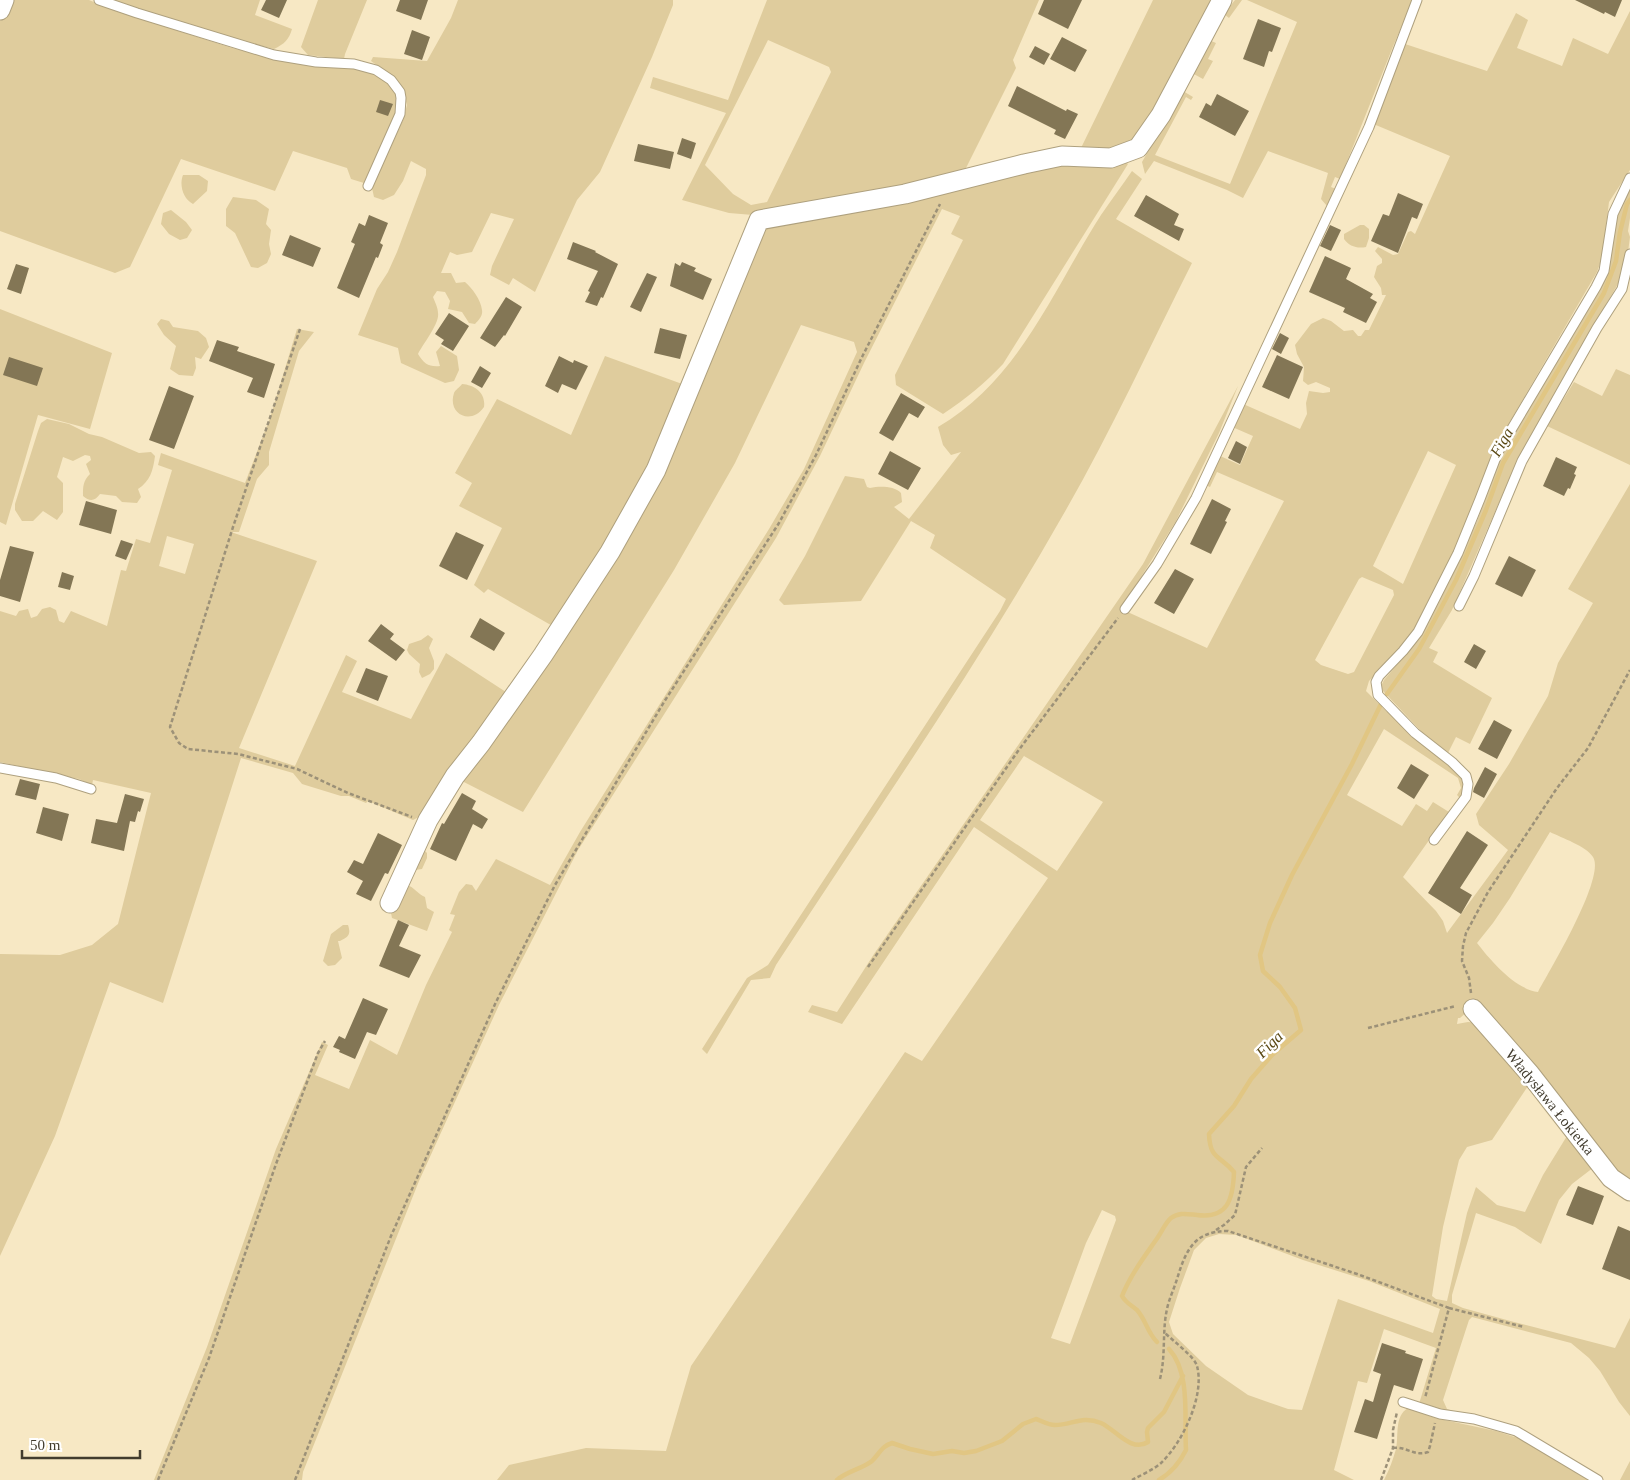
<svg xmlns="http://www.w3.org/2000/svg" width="1630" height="1480" font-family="Georgia,serif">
  <rect width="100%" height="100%" fill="#f7e8c4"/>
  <path fill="#dfcc9d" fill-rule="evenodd" d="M9,0H89L116,11L232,48L297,64L355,68L370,72L384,79L392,86L397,96L398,104L392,124L364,183L351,179L347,168L293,151L275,191L181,159L130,267L115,273L0,231V21Z
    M111,0H260L255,15L292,29C289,40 284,44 274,49L203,30Z
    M318,0H367L345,54L344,59L308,55L301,47Z
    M458,0H673V5L652,57L600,172L577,200L535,292L513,278L509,285L490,275L492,266L514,219L491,213L472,252L457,255L450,252L441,273H451L456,283L465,282C472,288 481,300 482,310C483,316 479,320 475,324L469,323L462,312L448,309L450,301L445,292L437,291L433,297C435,302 438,308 438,313C440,323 423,344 418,354C424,364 429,367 440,366L436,352L441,346L457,356L459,370L454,381L445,383L401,363L398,348L358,335L377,289L388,272L397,252L426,175V169L411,161L403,181L394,195L383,200L374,197L372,188L403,120L407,105L402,88L392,76L371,61L373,57L427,61L451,18Z
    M767,0H1039L1013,60L1016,68L962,176L753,215L729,213L682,200L726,113L650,88L653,77L728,100ZM768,40L829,67L831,72L767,202L751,205L733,194L705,165Z
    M1153,0H1218L1141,138L1120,149L1081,148Z
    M1235,0H1242L1229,18L1224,14Z
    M1247,0H1413L1394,44L1340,179L1335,177L1331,187L1336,189L1327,206L1321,199L1328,173L1268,151L1243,198L1227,190L1154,161L1145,174L1142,162L1183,91L1193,97L1191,100L1186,97L1155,155L1230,184L1297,22Z
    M1630,11V170L1609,202L1602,258L1597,272L1494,449L1476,499L1454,553L1415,630L1398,651L1369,681L1366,691L1387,712L1389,710L1425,745L1458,771L1463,777L1464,789L1460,798L1457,795L1461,788L1458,778L1384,729L1347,795L1402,826L1416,804L1427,811L1433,802L1449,812L1403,877L1436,911L1443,921L1447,933L1508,850L1479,825L1476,814L1509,764L1548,696L1558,663L1593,603L1568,589L1630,484V1183L1620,1177L1553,1098L1509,1040L1492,1023L1479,1006L1468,1011L1460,1018H1458L1457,1024L1468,1022L1480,1023L1530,1083L1492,1140L1467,1147L1459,1160L1443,1227L1432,1296L1436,1299L1447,1301L1467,1213L1476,1187L1497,1205L1525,1212L1543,1175L1570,1131L1598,1164L1572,1184L1559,1200L1541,1244L1515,1227L1476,1213L1452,1295V1303L1463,1308L1514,1322L1615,1348L1630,1318V1416L1619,1402L1600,1371L1589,1358L1571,1343L1472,1317L1469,1320L1443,1400L1447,1409L1462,1414L1461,1416L1443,1413L1419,1404L1436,1348L1384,1329L1367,1383L1358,1381L1334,1470L1354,1480H497L509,1465L586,1448L666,1451L691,1366L905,1052L922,1061L1048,878L974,827L842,1024L808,1012L812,1005L837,1012L874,954L1143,564L1238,386L1219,433L1176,521L1121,609L1207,648L1284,501L1217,472L1210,487L1203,484L1218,455L1240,465L1253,436L1230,426L1241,403L1300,429L1307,414L1306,403L1309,391L1323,393L1330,392V388L1316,382L1308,385L1303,381L1304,367L1297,354L1295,345L1311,324L1323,318L1331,321L1344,331L1353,330L1358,336H1361L1365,330H1369L1386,295H1382L1381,288L1374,277L1377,266L1382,263V259L1375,251L1378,247L1393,255L1398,254L1408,232L1411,231L1415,234L1450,156L1371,123L1402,43L1487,71L1516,13L1528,20L1517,48L1562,66L1573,38L1608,54ZM1428,451L1456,465L1403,584L1373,566ZM1362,577L1393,590L1394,595L1354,672L1348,674L1321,665L1315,660L1359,579ZM1026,753L1024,756L1103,802L1057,871L980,820ZM1550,832C1562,838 1586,846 1593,857C1606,877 1550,970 1538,992C1515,989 1491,961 1477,943L1493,923L1510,898ZM1102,1210L1115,1216L1116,1220L1070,1344L1051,1338L1086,1243ZM1219,1234L1237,1235L1303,1260L1369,1281L1440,1309L1433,1333L1338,1299L1302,1410L1288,1409L1248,1395L1206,1366L1173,1334L1169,1322L1180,1288L1194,1250L1206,1238Z
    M1209,40L1216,43L1208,59L1213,61L1203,79L1192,73Z
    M1122,158L1128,164L1003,364C985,383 966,399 943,414L896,385L895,375L963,240L951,234L960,216L942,209L864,363L820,456L776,538L578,850L499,1005L419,1181L303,1472L302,1480H154L207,1347L276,1149L322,1042L328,1045L315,1075L349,1089L370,1040L397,1055L426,985L452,932L449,930L455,915L450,914L459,892L466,884L472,885L476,891L496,859L550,885L580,832L769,529L804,469L857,352L854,342L801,325L735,463L674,570L523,812L458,779L613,555L767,223L1026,165Z
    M1132,171L1142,179L1116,219L1192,263C1149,348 1110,434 1063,515C975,670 873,816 776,965L770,978L751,980L707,1054L702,1049L747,978L768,965L1000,611L1006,599L930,548L935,535L911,521L861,601L784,605L779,600L805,556L845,476L864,479L867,487L870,488C880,486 894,486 901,493L902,502L894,507L909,519L961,452L951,455L943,445L938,427C1019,380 1053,290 1101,215C1111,200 1122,186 1132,171Z
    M183,175H199L208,181L207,191L193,204C183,199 179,185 183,175Z
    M1630,189V218L1628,231L1630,237L1628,252L1619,282L1519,457L1452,610L1429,648L1438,652L1433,662L1492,698L1470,744L1456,737L1448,753L1421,731L1383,691L1381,686L1384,680L1418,640L1453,572L1477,521L1499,460L1565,343L1607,275L1610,264L1615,221Z
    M233,197L256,200L269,209L266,224L271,230L269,244L271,254L267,263L258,268L251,267L235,233L226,226V209Z
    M171,210L186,222L192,230L187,238L180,240L169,234L161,224L163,213Z
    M1360,225H1364L1369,229V238L1366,247C1357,249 1349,246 1344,239V234Z
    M0,309L112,353L90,429L38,415L6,525L0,522Z
    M161,319L169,321L173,327L198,331L206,338L209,347L201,359L195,357L196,368L193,376L179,375L170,369L176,346L164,335L157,324Z
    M297,329L314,332L299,351L269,452V465L257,479L239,532H231L317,561L239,748L295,766L346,655L357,661L342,692L411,719L446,653L509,694L431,811L413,820L368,801L366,803L349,796H341L302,784L293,773L241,758L163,1003L110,982L55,1136L0,1256V954L60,955L92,945L118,924L151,793L93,780L92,785L79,779L0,762V611L16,616L19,611L28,609L31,618L37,616L42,609L50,607L56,610L59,621L64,623L71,611L107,626L121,570L126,571L136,539L150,543L172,470L158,465L161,453L245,483L270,418ZM167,536L194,544L185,574L159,566Z
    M605,356L685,385L649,472L556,628L488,589L484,593L474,585L502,528L459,506L472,483L455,473L497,399L571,435Z
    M1616,369L1630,375V465L1547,426L1574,382L1602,396Z
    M462,384C475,385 486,393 484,407C471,426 447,414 454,393C455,390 460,387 462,384Z
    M47,419L69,424L89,434L102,437L139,453L151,452L155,456C153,471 150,481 138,489L141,497L137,503L122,502L116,496L100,494C95,501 90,502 83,496C83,486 83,481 90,474L86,464L91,460L90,456L85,455L73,461L63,457L57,477L63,483V512L57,520L43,511L33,521H22L15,510V504L38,431L41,423Z
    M428,635L433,639L429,648L434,661V669L430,674L422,678L419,672L420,664L409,654L407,650L409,644L421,640Z
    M423,849L427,853V858L422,869L415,870Z
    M407,885C414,887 418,894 425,897L427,908L434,912L427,931L392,918L391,913Z
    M343,925H348C351,934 349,937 340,941H338L342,958L335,965L328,966L323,961L331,934Z
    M1408,1408L1435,1418L1496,1431L1521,1439L1596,1480H1384C1389,1470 1393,1460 1396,1449C1399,1436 1394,1416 1408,1408Z
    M1630,1461V1480H1620Z"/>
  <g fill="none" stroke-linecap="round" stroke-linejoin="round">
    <path stroke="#e1c683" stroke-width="4.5" d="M1387,694L1419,649L1456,580L1486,510L1503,463L1604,293L1616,261L1620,232L1627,204L1630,200
      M1157,1342C1147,1332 1146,1320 1137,1310C1131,1305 1126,1303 1122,1296C1131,1274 1145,1256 1158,1237C1162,1231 1166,1222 1171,1218C1179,1212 1187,1214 1197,1215C1228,1219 1233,1199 1234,1172C1220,1155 1210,1160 1209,1134L1234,1106L1251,1079L1272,1055L1301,1030L1295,1008L1280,987L1263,971L1260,955L1270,923L1292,875L1352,764L1381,704
      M837,1480C847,1471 862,1469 872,1461C879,1454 882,1446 892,1443L910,1449L933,1454L952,1451L964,1453L976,1451L1002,1441L1023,1424L1036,1419C1042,1421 1048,1425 1055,1425C1072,1425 1082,1415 1101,1423C1115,1429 1131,1453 1148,1442L1147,1432L1148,1428L1164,1412L1183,1376
      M1159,1480C1171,1473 1180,1462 1186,1450C1184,1419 1191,1373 1169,1349"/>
  </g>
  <path fill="#837655" d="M266,0H287L279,18L261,10Z
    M400,0H428L421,20L396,11Z
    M1044,0H1082L1068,29L1038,14Z
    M1575,0H1622L1615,17L1605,12L1604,14Z
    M1258,19L1281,28L1272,52L1269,51L1264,67L1243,59Z
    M412,30L430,37L422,60L404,54Z
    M1062,37L1087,50L1075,72L1050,59Z
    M1035,46L1050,54L1044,65L1029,57Z
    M1017,86L1066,111L1067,109L1078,114L1065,139L1054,134L1056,130L1008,106Z
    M1217,94L1249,111L1235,136L1199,117L1206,103L1211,106Z
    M380,100L393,104L388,116L376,112Z
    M682,138L696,143L691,159L677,154Z
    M638,144L674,152L670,169L634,161Z
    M1398,193L1423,204L1417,219L1412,217L1398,253L1371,241L1383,214L1389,216Z
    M1146,195L1179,214L1174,225L1184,229L1179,241L1134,216Z
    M369,215L388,223L380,243L383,245L378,258L376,257L359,298L337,288L355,244L351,242L359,223L365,226Z
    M1330,225L1341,230L1331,251L1320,246Z
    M290,235L321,248L313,267L282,255Z
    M573,242L596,251L595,252L618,264L603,298L601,297L597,306L585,302L590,292L588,291L598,271L567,259Z
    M1325,256L1351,268L1346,279L1373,294L1370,298L1377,302L1366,323L1343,312L1345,308L1309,292Z
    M682,262L696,268L694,271L712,279L703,300L670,286L675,263L680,266Z
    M16,264L29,268L21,294L7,289Z
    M647,273L657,277L641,312L630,307Z
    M506,297L522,307L505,336L504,335L495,347L480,338Z
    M449,313L469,326L453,351L441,344L444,340L435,334Z
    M660,328L687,335L680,359L654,353Z
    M1280,333L1289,338L1281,354L1272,349Z
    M217,340L239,347L237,351L275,364L264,398L247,392L253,378L209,361Z
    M1277,355L1303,367L1289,399L1262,387Z
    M559,356L573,363L574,360L588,366L576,390L562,384L558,393L545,386Z
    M9,357L43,368L37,386L3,375Z
    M480,366L491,373L482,388L471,382Z
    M169,386L194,396L174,449L149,440Z
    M901,393L925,407L918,418L909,413L893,441L879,433Z
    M1236,441L1247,447L1240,464L1228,458Z
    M890,451L921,468L908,490L878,474Z
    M1556,457L1577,467L1574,474L1576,475L1570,489L1568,488L1564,496L1543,486Z
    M1212,499L1231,509L1225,521L1227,522L1211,554L1190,544Z
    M86,501L117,510L111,534L79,525Z
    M456,532L484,545L467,580L439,566Z
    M121,540L133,544L126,560L115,556Z
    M10,546L34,552L20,602L0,596V580Z
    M1509,556L1536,570L1522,597L1495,584Z
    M1175,569L1194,579L1174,614L1154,603Z
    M62,572L74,576L70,590L58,587Z
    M480,618L505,633L494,651L470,637Z
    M381,624L394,634L390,639L405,650L396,661L368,641Z
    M1474,644L1486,651L1476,669L1464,662Z
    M366,668L388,676L378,701L356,692Z
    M1494,720L1512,730L1497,759L1478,749Z
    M1411,764L1429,775L1414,799L1397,788Z
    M1485,767L1497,774L1484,798L1473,792L1474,788Z
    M20,779L40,784L36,800L15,795Z
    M462,793L476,801L472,809L488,819L482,829L473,824L456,861L430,849L442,823L444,824Z
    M125,794L144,799L140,812L138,811L135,822L130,821L124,851L91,843L96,819L117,823Z
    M43,807L69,814L62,841L36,833Z
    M1467,831L1488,845L1460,888L1472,895L1461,914L1428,893Z
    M378,833L402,845L388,874L385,873L371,901L356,894L363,881L347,872L354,860L363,864Z
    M398,920L409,925L399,946L421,955L409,978L379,966Z
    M363,998L388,1009L376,1035L367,1032L355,1059L339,1052L340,1050L333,1047L339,1036L345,1039Z
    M1578,1186L1604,1196L1593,1225L1566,1215Z
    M1618,1226L1630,1231V1280L1602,1269Z
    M1382,1343L1406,1351L1405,1353L1423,1359L1413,1391L1394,1385L1393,1388L1377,1439L1354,1432L1365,1399L1373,1402L1381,1374L1373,1371Z"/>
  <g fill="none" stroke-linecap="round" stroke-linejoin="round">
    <g stroke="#aea07e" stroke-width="11">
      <path id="lane" d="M99,0L137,13L274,55L316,62L354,64L376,70L391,80L400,92L401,98L400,114L368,186
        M1459,606L1474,576L1522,461L1597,328L1622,289L1630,254
        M1125,609L1157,564L1196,498L1369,127L1417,0
        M0,768L56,778L91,789
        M1434,840L1466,797L1468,784L1466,776L1452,762L1415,733L1378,695L1376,682L1379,676L1403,651L1418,632L1458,553L1480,499L1498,452L1596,287L1604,271L1613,214L1630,178
        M1403,1402L1440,1414L1474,1419L1516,1431L1598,1480"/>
    </g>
    <g stroke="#aea07e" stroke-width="21">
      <path id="street" d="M0,10L4,0
        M390,903L428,820L455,776L481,743L543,655L610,552L656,470L759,220L905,194L1024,164L1062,156L1111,158L1138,148L1161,115L1222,0
        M1473,1009L1530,1074L1611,1178L1630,1191"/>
    </g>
    <path stroke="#9c9178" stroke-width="2.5" stroke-dasharray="4 2.5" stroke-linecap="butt" d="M300,329L233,527L170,727L179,743L188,749L238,754L297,769L348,793L412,817
      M868,967L1018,751L1118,618
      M1471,993L1469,978L1462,961L1463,946L1466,933L1488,892L1557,788L1588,748L1630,670
      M1368,1028L1456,1006
      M1216,1230L1224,1225L1235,1215L1246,1167L1262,1148
      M1449,1308L1524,1327
      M1160,1379C1166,1355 1162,1331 1167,1309C1169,1299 1174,1289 1177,1279C1186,1250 1194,1231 1228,1231L1357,1274L1449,1308L1425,1398
      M1393,1448C1406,1446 1415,1457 1428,1452L1430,1446L1435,1423
      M158,1480L209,1358L276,1164L318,1053L325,1041
      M295,1480L391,1236L496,1002L555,885L664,702L779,523L816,455L862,357L940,204
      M1132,1480C1141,1475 1153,1470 1161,1463C1183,1442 1205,1395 1197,1366C1195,1357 1172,1340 1165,1333
      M1381,1480L1393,1448V1430L1397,1412"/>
    <use href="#lane" stroke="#fff" stroke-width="9"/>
    <use href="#street" stroke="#fff" stroke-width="19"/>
  </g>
  <g text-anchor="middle" stroke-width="5" stroke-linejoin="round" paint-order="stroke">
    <g font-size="15" fill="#423c2e" stroke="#fff">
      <text transform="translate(1550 1102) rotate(51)" y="5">Władysława Łokietka</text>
    </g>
    <g font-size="16" font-style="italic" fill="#5a4814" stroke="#fff">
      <text transform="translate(1501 442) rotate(-60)" y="6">Figa</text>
      <text transform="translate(1269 1044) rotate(-45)" y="6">Figa</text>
    </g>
  </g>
  <path d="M22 1450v8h118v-8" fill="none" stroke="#423c2e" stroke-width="2.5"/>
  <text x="30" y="1450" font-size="15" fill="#423c2e" stroke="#ffffff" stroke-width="4" paint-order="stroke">50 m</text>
</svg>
